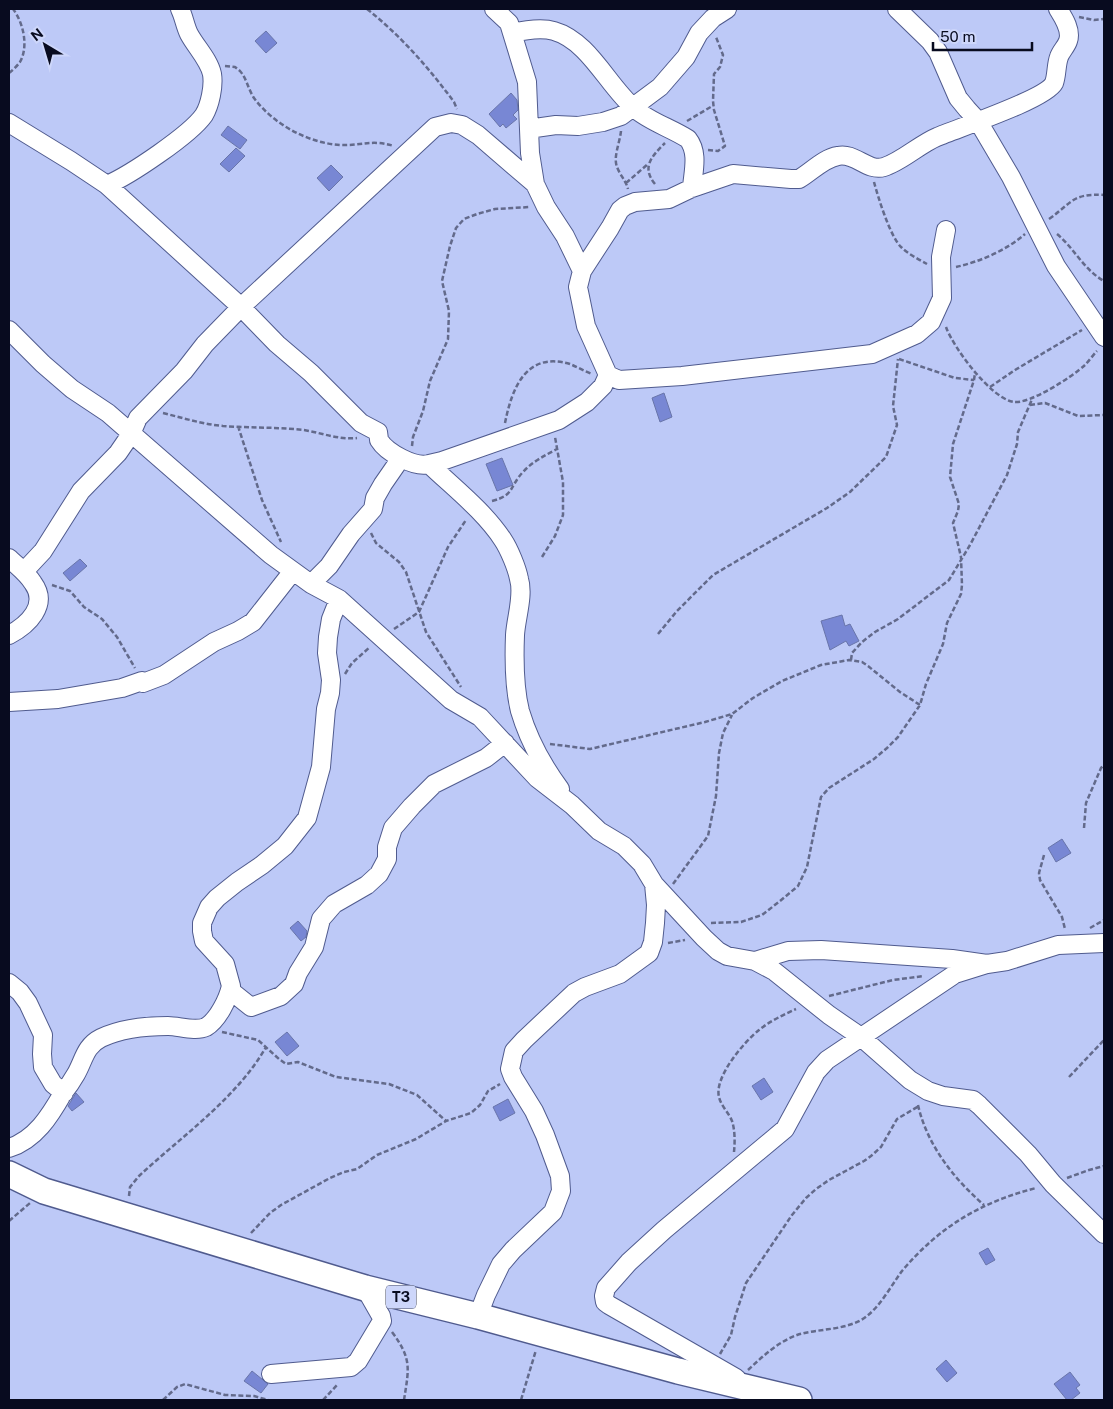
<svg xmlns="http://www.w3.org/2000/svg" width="1113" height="1409" font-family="'Public Sans',sans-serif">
  <rect width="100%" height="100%" fill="#bdc9f7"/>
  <path fill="#7887d4" stroke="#6975aa" d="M266,31L277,43L266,53L255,41Z
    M511,93L517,100L518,110L513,115L517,119L506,128L503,124L500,127L489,114Z
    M228,126L247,140L240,149L221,135Z
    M236,148L245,156L229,172L220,164Z
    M331,165L343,177L329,191L317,178Z
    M664,393L672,417L660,422L652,398Z
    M502,458L513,485L497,491L486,464Z
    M80,559L87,566L70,581L63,573Z
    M842,615L845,626L850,624L859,641L849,646L846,641L830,650L821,621Z
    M1062,839L1071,853L1056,862L1048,848Z
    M298,921L307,931L306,937L301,941L290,928Z
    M287,1032L299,1046L287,1056L275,1042Z
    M764,1078L773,1092L761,1100L752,1086Z
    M76,1093L84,1102L72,1111L68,1106Z
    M508,1099L515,1113L500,1121L493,1107Z
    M988,1248L995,1260L986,1265L979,1253Z
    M946,1360L957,1373L947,1382L936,1369Z
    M252,1371L268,1384L261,1393L244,1381Z
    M1070,1372L1080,1385L1076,1388L1080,1393L1071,1400H1067L1054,1384Z"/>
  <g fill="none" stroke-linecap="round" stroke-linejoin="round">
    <g stroke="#505b8e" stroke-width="20">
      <path id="minor" d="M494,9L509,23L527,82L530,153L535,184
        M897,9L930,41L938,52L958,98L967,109L978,121L1011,177L1056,266L1104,337
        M512,33C525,30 541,27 554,31C589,41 608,86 634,108C648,121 671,128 688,139C699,153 693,172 692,188
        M9,123L71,161L107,185L241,307L277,344L311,373L361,423L378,432C378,432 379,439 379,440C387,453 415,468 429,464C454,488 484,511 503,540C509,549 517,568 519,579C524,595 516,618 515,635C514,660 514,687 520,711C528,738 543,766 560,789
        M529,126L535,128L556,125L578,126L603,122L621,116L660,87L686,57L699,33L713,18L727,9
        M107,185C130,175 190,135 204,115C210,105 214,86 212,74C209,60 196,47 189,34C185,26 184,17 180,9
        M9,330L43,364L72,389L108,413L271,555L311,584L339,599L451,700L480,717L537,778L572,805L599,831L624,846L642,864L654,884L656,905L655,923L653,942L649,953L620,974L585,987L574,993L524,1040L514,1051L510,1069L513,1077L534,1111L545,1135L560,1176L561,1191L553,1212L513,1250L501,1264L486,1295L478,1316
        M608,375L619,380L682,376L872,354L917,334L931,322L942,298L941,257L946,230
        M429,464L442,461L559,420L587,402L603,386L608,375L586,326L578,287L582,271L610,228L620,210L625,206L635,202L669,199L692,188L733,174L791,179H799C811,172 824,158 838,156C855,152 867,172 884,167C901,162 920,144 937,137C958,128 1046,99 1054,83C1057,75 1056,65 1059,57C1061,51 1066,47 1068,41C1072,30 1063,17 1058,9
        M9,558C17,566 27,573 33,583C49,605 28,625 9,635
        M22,570L29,566L43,551L81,491L118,453L131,434L138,418L184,371L205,344L241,307L435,127L451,123L462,125L478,135L535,184L546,207L565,236L582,271
        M311,584L329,566L351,534L373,509L375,498L383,484L401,458
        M9,702L58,699L122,688L142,681L143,683L164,675L214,642L238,631L253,622L293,571
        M654,884L704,938L718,951L727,956L755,961L774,971L829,1015L861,1037L910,1080L928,1091L943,1096L973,1100L979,1105L1028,1154L1053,1184L1104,1234
        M755,961L788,951L821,950L952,959L987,964L1007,961L1058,945L1104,943
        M9,983L20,992L28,1003L43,1035L42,1054L43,1067L53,1084L64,1093
        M231,986V991L251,1007L281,996L294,984L298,973L314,947L321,919L334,904L367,885L379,874L387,859V847L393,828L412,806L434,784L486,758L505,743
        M9,1148C35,1140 50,1116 63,1093C68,1087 72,1081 76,1074C84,1060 85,1046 101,1038C120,1029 147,1026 168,1026C179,1026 195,1032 206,1027C218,1020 228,999 231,986L225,964L204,941L202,931V923L209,907L217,898L237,882L262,865L285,846L307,818L321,767L326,709L330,693L331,680L327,653L328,637L331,619L339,599
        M271,1374L351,1367L358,1361L382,1321L381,1316L365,1288
        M736,1378L609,1305L605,1302L604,1296L606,1288L629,1262L664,1230L785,1129L816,1072L827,1060L955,974L987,964"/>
    </g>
    <g stroke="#505b8e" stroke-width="28">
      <path id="highway" d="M9,1174L44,1191L365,1288L478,1316L678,1371L799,1400"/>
    </g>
    <path stroke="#636a8b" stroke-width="2.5" stroke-dasharray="5 2.5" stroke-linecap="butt" d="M367,9C400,35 429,68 454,102L457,109
      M1079,17L1094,20L1104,19
      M225,66L235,67L240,71C247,79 248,89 254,98C273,124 308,143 340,145C361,146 371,139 394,146
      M9,73C13,70 17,66 20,62C29,46 23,22 13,9
      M687,121L714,105
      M621,131C620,142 613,157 617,167C620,175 626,181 628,189
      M708,150L718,151L725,146L714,110L713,101L714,74L720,67L723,55L716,37
      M874,182C878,197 890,236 901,247C908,254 918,259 927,264
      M626,183L648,164
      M655,184C641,167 652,156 665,143
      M1049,219C1072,203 1072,193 1104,195
      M1057,234C1074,248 1084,270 1104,281
      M956,267C979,262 1007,250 1025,234
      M946,327C953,347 991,399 1014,402C1030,404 1072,377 1085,365C1089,361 1093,355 1097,351
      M899,359L955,378L974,380
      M990,387L1015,370L1082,330
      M1030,405L1045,403L1078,416L1104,415
      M163,413C183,418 202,424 223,426C250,428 277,427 304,430C322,433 339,440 357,438
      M505,423C512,388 526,351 570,364C577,367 584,371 592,374
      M238,426L262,500L281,542
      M412,446L413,437L423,411L430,381L448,339L449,311L442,281L450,246L456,228L464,219L477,214L495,209L530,207
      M492,501C515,495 509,487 523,472C532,462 544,456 557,449
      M371,533L376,543L399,562L406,572L426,632L461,687
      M542,557L555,536L563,515V482L555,437
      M52,585L70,591L84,607L102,619L117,637L135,668
      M394,629L419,612L448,547L466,520
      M658,634L677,611L713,575L827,508L850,492L886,457L897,425L893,406L898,359
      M851,660L852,653L862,642L875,632L898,619L949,580L970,545L1007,475L1017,444L1018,432L1033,397
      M345,674L352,663L370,647
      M550,744L590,749L705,722L732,714L753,698L782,681L821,665L849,660L862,662L868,666L900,692L920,705
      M1084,828L1086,803L1101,768L1104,765
      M1044,855L1039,873L1040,880L1062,917L1065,929
      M673,884L708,836L716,796L719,753L723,733L732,715
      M711,923L741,922L762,915L780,901L798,886L807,867L821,797L829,788L874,759L887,748L898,737L920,705L926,684L943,644L947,623L961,594L962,585L961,557L953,523L958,511L959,504L950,477L953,444L974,380L975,373
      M1090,928L1104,920
      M668,943L685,940
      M829,996L893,980L924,976
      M222,1032L258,1040L279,1059L286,1064L298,1062L336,1077L389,1084L417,1095L446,1121
      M1069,1077L1104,1040
      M918,1105C927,1145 954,1179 984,1205
      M734,1152C735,1142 735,1130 732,1121C729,1113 721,1106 719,1097C714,1077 744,1042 759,1030C770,1021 783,1015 796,1009
      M1067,1178L1089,1170L1104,1166
      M129,1196L130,1187L139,1176C182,1136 237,1098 266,1047
      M9,1221L30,1203
      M251,1233L270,1213L281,1205L330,1178L344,1172L357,1169L377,1155L416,1139L446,1121L471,1113L480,1105L488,1091L500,1084
      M392,1332C412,1359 409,1368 404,1400
      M720,1354L731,1335L735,1317L746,1283L792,1215L806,1198L816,1189L829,1180L864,1161L871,1156L881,1147L897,1119L919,1106
      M748,1370C763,1356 778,1342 797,1335C819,1328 848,1331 867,1316C881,1305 891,1286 902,1271C939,1227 981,1202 1036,1188
      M163,1400L177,1387L185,1384L225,1395L254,1396L268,1400
      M323,1400L338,1384
      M521,1400L536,1350"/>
    <use href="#minor" stroke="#fff" stroke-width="18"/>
    <use href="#highway" stroke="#fff" stroke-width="25"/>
  </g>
  <g text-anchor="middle" stroke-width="4" stroke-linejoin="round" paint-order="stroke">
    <rect fill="#cdd6fa" stroke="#434861" stroke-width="1" x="386" y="1285.5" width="30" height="23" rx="4"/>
    <g font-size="14" font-weight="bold" fill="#080b1f">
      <text x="401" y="1302">T3</text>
    </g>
  </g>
  <rect width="1113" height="1409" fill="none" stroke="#080b1f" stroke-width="20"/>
  <g transform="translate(45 45) rotate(322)" stroke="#cdd6fa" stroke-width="4" paint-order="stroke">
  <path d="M0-4L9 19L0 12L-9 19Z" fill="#080b1f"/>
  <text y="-8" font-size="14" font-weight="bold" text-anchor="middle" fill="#080b1f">N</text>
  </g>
  <path d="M933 42v8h99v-8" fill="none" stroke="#080b1f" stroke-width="2.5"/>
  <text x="940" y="42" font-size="15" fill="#080b1f" stroke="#cdd6fa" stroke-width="4" paint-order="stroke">50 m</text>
</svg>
